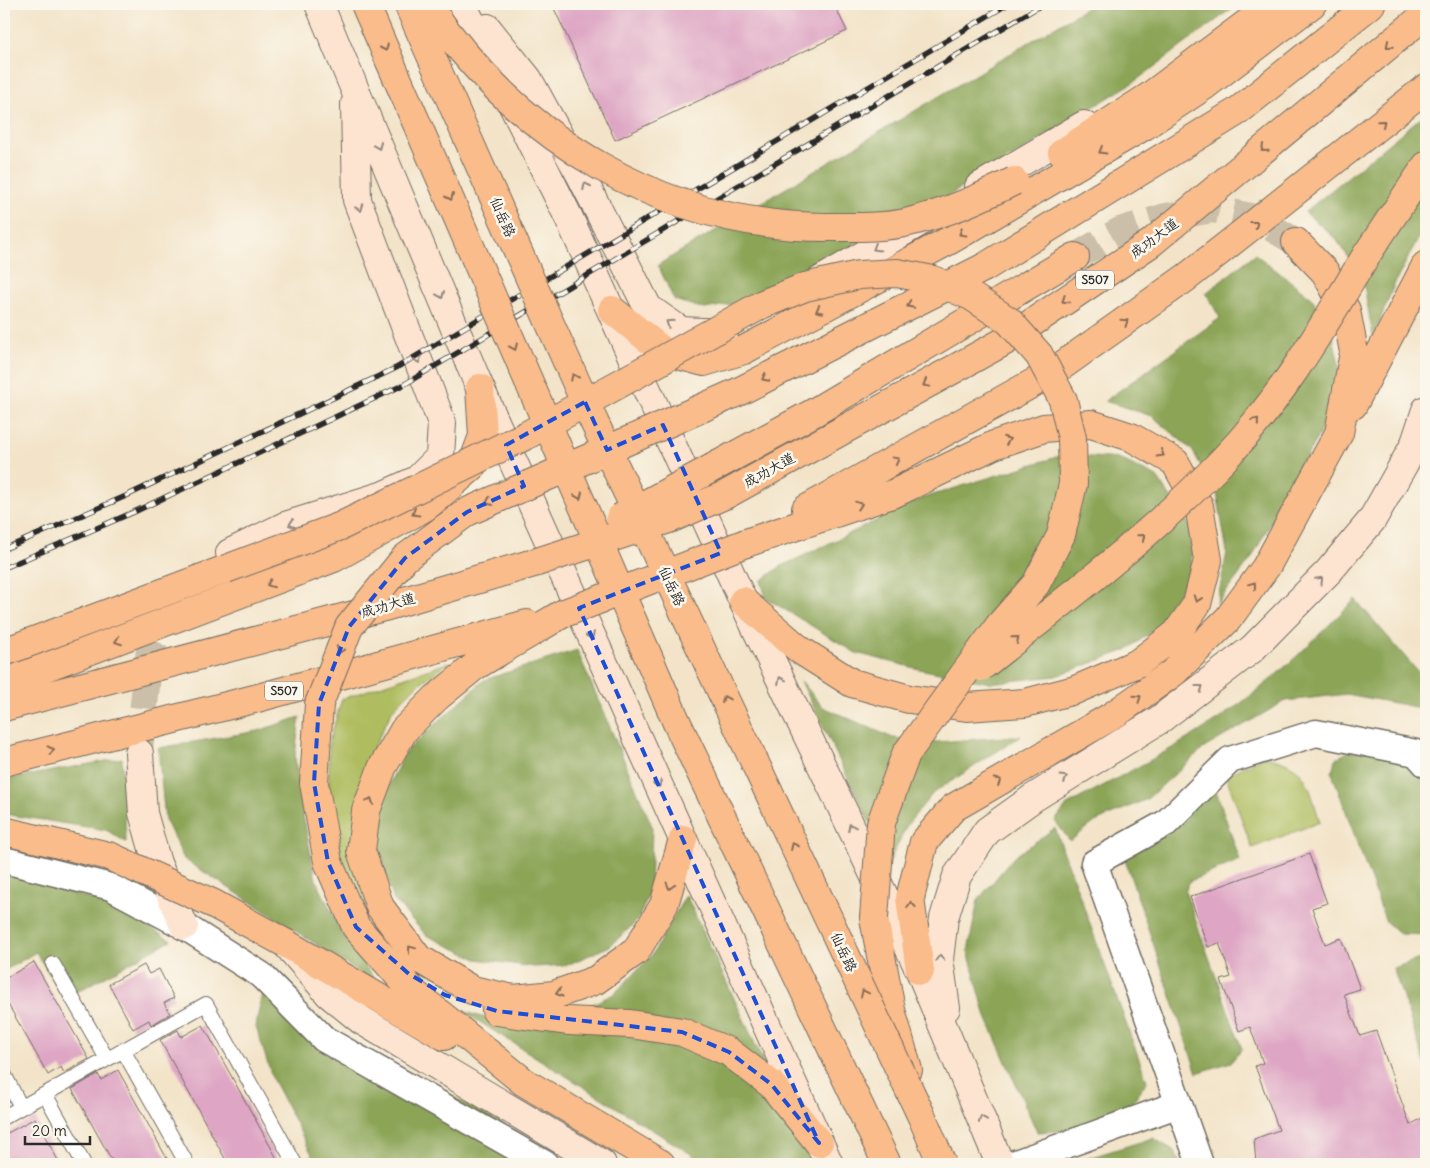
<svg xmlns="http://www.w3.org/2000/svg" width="1430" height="1168" font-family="Delius,'LXGW WenKai TC',sans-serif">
  <rect width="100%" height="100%" fill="#fbf7ec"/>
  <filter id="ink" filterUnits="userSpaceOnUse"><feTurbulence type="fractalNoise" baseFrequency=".02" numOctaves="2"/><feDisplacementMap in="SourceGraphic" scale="10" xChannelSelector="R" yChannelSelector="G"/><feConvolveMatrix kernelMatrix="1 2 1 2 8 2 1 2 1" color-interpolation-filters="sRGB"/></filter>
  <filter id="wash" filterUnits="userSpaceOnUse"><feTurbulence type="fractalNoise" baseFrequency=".0096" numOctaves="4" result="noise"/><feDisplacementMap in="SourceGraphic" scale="20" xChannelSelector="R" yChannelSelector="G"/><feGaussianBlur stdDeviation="1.12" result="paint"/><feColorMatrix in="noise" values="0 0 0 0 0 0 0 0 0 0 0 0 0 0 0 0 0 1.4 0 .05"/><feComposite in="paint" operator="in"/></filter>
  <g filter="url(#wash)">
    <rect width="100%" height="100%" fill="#f3e4c9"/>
    <path fill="#afbd60" stroke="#6d7446" d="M450,662L416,686L393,709L375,745L358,794L368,914L340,854L329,798V742L342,699Z
      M1264,756C1308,764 1308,784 1320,822L1252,848L1226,776Z"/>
    <path fill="#8ba456" stroke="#5b6840" d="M1093,4H1238L1134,82L945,198L743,302L705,309L674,300L658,265Z
      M1426,113V223L1395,283L1373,337L1363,279L1336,239L1305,212Z
      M1255,254L1312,298L1333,337L1341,374L1330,414L1251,559L1217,604L1227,552L1217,493L1192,450L1152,416L1105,401L1220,318L1206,293Z
      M1063,455L1120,459L1157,477L1190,526L1192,570L1169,619L1127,650L1056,676L990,683L919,669L856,653L766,598L761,581L780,567L923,498Z
      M1355,599L1426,681V709L1347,694L1285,701L1204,748L1147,799L1095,822L1070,841L1055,821L1067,805C1124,774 1184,745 1237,706C1280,675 1317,637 1355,599Z
      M577,650L652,826L650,891L638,920L610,946L567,965L534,967L477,959L426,935L393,899L378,845L380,800L407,750L484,680Z
      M801,681L823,707L893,738L937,742L1021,736L933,793L907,825L889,863Z
      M300,717L295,756L302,810L316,880L344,937L379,985L184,859L165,819L158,748L258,731Z
      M1353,749L1414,758L1426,772V935L1400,934L1386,922L1332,773L1335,759Z
      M122,758L126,842L106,830L4,814V780Z
      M1215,788L1240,860L1190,881L1185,891L1242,1049L1231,1062L1197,1073L1124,857Z
      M1055,828L1147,1081L1129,1107L1074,1130L1037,1132L986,1017L968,951L978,900L1014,857Z
      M4,874L109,904L171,940L64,999L36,952L4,971Z
      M686,895L811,1164H707L462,1011L512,1026L561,1019L614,994L652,955Z
      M1426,957V983L1423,985L1426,995V1066L1393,968Z
      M262,993L534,1141L540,1164H317L273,1080L256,1027Z
      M1153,1138L1175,1151L1180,1164H1069Z"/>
    <g id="blocks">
      <path fill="#dea6c4" d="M552,4H834L847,31L615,140Z
        M1309,854L1327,903L1312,908L1325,944L1341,938L1360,989L1344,994L1360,1036L1376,1031L1410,1125L1426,1116V1164H1256L1254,1139L1279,1130L1255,1066L1263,1063L1250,1027L1239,1031L1221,980L1231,977L1219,943L1208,947L1190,897Z
        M34,962L89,1059L64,1073L61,1067L48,1075L4,997V979Z
        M144,965L149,974L159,969L174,998L164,1003L170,1014L151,1025L149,1020L133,1029L109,984Z
        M203,1025L280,1164H228L160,1040L178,1030L181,1037Z
        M118,1070L170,1164H114L72,1089L98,1074L101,1080Z
        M35,1118L60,1164H4V1135Z"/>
    </g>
  </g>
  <g filter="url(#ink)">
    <use href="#blocks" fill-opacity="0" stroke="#716c62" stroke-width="1"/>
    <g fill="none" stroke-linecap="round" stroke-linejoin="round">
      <path stroke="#cbbfa9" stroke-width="28" stroke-dasharray="28 14" stroke-linecap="butt" d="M139,750L150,649L185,589L204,574"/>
      <path stroke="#cbbfa9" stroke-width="28" stroke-dasharray="28 14" stroke-linecap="butt" d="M1075,257L1120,231L1166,217L1213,209L1255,218L1296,242"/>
      <g stroke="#716c62" stroke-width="16">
        <path id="service" d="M53,964L107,1059
          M123,1050L187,1164
          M4,1074L21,1107
          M45,1094L84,1164
          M4,1117L206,1004L295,1164"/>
      </g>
      <g stroke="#716c62" stroke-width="29">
        <path id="minor" d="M4,860L111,887L184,926L261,975L324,1039L545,1164
          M1013,1164L1179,1104
          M1200,1164L1094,863L1166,823L1230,760L1316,733L1416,753L1426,764"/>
      </g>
      <g stroke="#716c62" stroke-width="30">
        <path id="secondary" d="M319,4L480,388L829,1164
          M462,4L569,218L743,601L920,971L1000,1164
          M487,28L528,79L580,174L648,308L681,331L724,333
          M979,187L1084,125
          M818,282L923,220
          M230,553L285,526L384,495L417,480L440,457L442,423L357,200L355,104
          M139,753L143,813L157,863L184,926
          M288,946L329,994L361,1020L602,1164
          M946,1008L939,959L944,918L957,876L987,831L1033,798L1159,720L1252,649L1329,571L1372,520L1414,446L1426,410"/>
      </g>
      <g stroke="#716c62" stroke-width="30">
        <path id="trunk" d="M1062,153L1150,96L1273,4
          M1367,254L1426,166
          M985,267L1238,111L1371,4
          M612,310L663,351L704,362L744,350L950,240L1144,126L1204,86L1312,4
          M1353,405L1426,265
          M714,467L813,413L1075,257
          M727,494L1005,341L1151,243L1426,14
          M806,509L1053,372L1187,277L1426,88
          M743,601L800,650L852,683L909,699L967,707L1025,703L1075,690L1138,663L1176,634L1197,604L1208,560L1199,506L1175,462L1131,437L1091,424L1044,428L994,445L895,493L746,543
          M562,614L475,666L436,698L404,730L382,768L366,811L361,851L380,907L418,958L472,990L513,999L554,995L596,980L636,951L664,905L683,839
          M4,652L226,569
          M4,683L334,558L427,506L471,468L483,436L480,388
          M4,707L384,607L537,562
          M4,762L254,699L527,624
          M314,783L328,862L356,927L415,994L524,1082L661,1164
          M874,918L891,1010L908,1070
          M285,943L444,1036
          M920,971L910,898L924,842L953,808L1112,716L1174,672L1228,619L1266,567L1339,433L1354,352L1346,310L1325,272L1296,242
          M496,1011L568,1021L630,1024L682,1032L729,1052L771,1084L819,1143"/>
      </g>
      <use href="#service" stroke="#fff" stroke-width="14"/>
      <use href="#minor" stroke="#fff" stroke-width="26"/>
      <use href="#secondary" stroke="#fde4d1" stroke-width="28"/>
      <use href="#trunk" stroke="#fabc8b" stroke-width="28"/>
      <g stroke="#2b2b2b" stroke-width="5.5">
        <path id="rail" d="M4,549L126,496L396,368L1008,4
          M4,568L134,512L405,384L1043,4"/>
      </g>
      <use href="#rail" stroke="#fbf7ec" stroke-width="4" stroke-dasharray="11" stroke-linecap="butt"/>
      <g stroke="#716c62" stroke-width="30" stroke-linecap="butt">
        <path id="trunk-bridge" d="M365,4L677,723L887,1164
          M408,4L588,409L922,1117L942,1164
          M427,4C518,139 665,228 830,227C855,227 884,228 909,222C947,213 980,198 1014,181
          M620,518L714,467
          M537,562L672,518L727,494
          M226,569L341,526L527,435L763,304L805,287L859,275L897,273L933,280L971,296L1009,321L1039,355L1063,400L1072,438L1073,484L1061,535L1036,584L999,626L906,754L881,823L874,918
          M562,614L746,543
          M981,667C1064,601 1151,536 1225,458C1282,398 1324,325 1367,254
          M314,783L319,704L349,627L405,558L467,512L738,392L985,267
          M4,831L109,856L214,904L285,943"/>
      </g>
      <use href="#trunk-bridge" stroke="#fabc8b" stroke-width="28"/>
    </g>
    <defs><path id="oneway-chevron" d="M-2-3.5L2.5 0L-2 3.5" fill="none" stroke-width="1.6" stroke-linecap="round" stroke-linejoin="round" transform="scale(1.25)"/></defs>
    <g stroke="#886c56">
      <use href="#oneway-chevron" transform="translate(1389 45) rotate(140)"/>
      <use href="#oneway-chevron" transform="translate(385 48) rotate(66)"/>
      <use href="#oneway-chevron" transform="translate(1382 123) rotate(-39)"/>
      <use href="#oneway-chevron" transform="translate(1264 149) rotate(140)"/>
      <use href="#oneway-chevron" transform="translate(1102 151) rotate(150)"/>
      <use href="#oneway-chevron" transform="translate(450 197) rotate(66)"/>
      <use href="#oneway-chevron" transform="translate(1255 224) rotate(-38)"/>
      <use href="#oneway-chevron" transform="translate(962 233) rotate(150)"/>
      <use href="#oneway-chevron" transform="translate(1065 300) rotate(146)"/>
      <use href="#oneway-chevron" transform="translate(910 305) rotate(153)"/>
      <use href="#oneway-chevron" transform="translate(819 310) rotate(152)"/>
      <use href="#oneway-chevron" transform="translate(1125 322) rotate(-35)"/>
      <use href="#oneway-chevron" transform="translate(514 347) rotate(67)"/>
      <use href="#oneway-chevron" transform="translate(574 377) rotate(-114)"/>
      <use href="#oneway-chevron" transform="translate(765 378) rotate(153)"/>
      <use href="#oneway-chevron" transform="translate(926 384) rotate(151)"/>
      <use href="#oneway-chevron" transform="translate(1256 421) rotate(-50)"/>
      <use href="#oneway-chevron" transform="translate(1007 440) rotate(-20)"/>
      <use href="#oneway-chevron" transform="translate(1161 454) rotate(30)"/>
      <use href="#oneway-chevron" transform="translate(896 460) rotate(-29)"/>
      <use href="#oneway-chevron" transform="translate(579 496) rotate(67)"/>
      <use href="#oneway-chevron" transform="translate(489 502) rotate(156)"/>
      <use href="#oneway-chevron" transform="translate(859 505) rotate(-19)"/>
      <use href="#oneway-chevron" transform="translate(415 513) rotate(150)"/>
      <use href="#oneway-chevron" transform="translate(1142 537) rotate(-39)"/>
      <use href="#oneway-chevron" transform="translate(270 584) rotate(159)"/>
      <use href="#oneway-chevron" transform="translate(1253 585) rotate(-53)"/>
      <use href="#oneway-chevron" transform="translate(1197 599) rotate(109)"/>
      <use href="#oneway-chevron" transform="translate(1016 639) rotate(-39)"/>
      <use href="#oneway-chevron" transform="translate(118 641) rotate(159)"/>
      <use href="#oneway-chevron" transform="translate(340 650) rotate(111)"/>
      <use href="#oneway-chevron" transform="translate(1138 698) rotate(-35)"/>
      <use href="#oneway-chevron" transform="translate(725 699) rotate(-115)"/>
      <use href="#oneway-chevron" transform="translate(51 750) rotate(-14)"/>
      <use href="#oneway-chevron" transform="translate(998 781) rotate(-30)"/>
      <use href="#oneway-chevron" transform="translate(370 801) rotate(-70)"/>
      <use href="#oneway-chevron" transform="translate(794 846) rotate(-115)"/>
      <use href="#oneway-chevron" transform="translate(670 886) rotate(105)"/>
      <use href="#oneway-chevron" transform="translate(911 905) rotate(-96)"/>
      <use href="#oneway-chevron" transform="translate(411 949) rotate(-127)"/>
      <use href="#oneway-chevron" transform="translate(559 993) rotate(164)"/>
      <use href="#oneway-chevron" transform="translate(864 993) rotate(-115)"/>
    </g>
    <g stroke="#94887e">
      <use href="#oneway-chevron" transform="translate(378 146) rotate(67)"/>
      <use href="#oneway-chevron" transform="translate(586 186) rotate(-117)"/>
      <use href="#oneway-chevron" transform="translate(360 208) rotate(69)"/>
      <use href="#oneway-chevron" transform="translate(876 248) rotate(149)"/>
      <use href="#oneway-chevron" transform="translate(441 295) rotate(67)"/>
      <use href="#oneway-chevron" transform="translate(669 323) rotate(-145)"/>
      <use href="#oneway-chevron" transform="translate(418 360) rotate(69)"/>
      <use href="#oneway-chevron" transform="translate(292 524) rotate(162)"/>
      <use href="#oneway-chevron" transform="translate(1320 580) rotate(-46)"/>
      <use href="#oneway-chevron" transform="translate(591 636) rotate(66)"/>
      <use href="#oneway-chevron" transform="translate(781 680) rotate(-116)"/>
      <use href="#oneway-chevron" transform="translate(1200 688) rotate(-37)"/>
      <use href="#oneway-chevron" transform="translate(1064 778) rotate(-32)"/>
      <use href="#oneway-chevron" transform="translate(658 784) rotate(66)"/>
      <use href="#oneway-chevron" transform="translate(851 827) rotate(-116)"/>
      <use href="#oneway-chevron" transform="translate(940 958) rotate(-90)"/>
      <use href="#oneway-chevron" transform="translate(982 1119) rotate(-112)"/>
    </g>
  </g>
  <path fill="none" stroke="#1d4ed8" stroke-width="4" stroke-dasharray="10 6" stroke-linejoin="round" d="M585,402L607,450L663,425L721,553L579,608L819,1143L771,1084L729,1052L682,1032L497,1011L445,995L409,974L356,927L328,862L314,783L319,704L349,627L405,558L467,512L524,486L506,445Z"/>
  <g text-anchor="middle" stroke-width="5" stroke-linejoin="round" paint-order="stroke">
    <g fill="#fbf7ec" stroke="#696865" stroke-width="1">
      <rect x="1076" y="270.5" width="38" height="19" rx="4"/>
      <rect x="265" y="681.5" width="38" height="19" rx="4"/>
    </g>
    <g font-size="12" font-weight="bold" fill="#2b2b2b">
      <text x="1095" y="284">S507</text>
      <text x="284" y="695">S507</text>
    </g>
    <g font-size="14" fill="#2b2b2b" stroke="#fbf7ec">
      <text transform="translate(503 217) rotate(66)" y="5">仙岳路</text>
      <text transform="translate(1154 238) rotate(-37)" y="5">成功大道</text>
      <text transform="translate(769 470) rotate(-29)" y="5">成功大道</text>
      <text transform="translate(672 586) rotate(65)" y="5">仙岳路</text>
      <text transform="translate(388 605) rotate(-16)" y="5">成功大道</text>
      <text transform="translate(844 952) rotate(65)" y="5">仙岳路</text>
    </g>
  </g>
  <rect width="1430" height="1168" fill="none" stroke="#fbf7ec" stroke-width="20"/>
  <path d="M25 1136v8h65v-8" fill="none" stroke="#2b2b2b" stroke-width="2.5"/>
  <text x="32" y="1136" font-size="15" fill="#2b2b2b" stroke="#fbf7ec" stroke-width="4" paint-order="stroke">20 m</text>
</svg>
